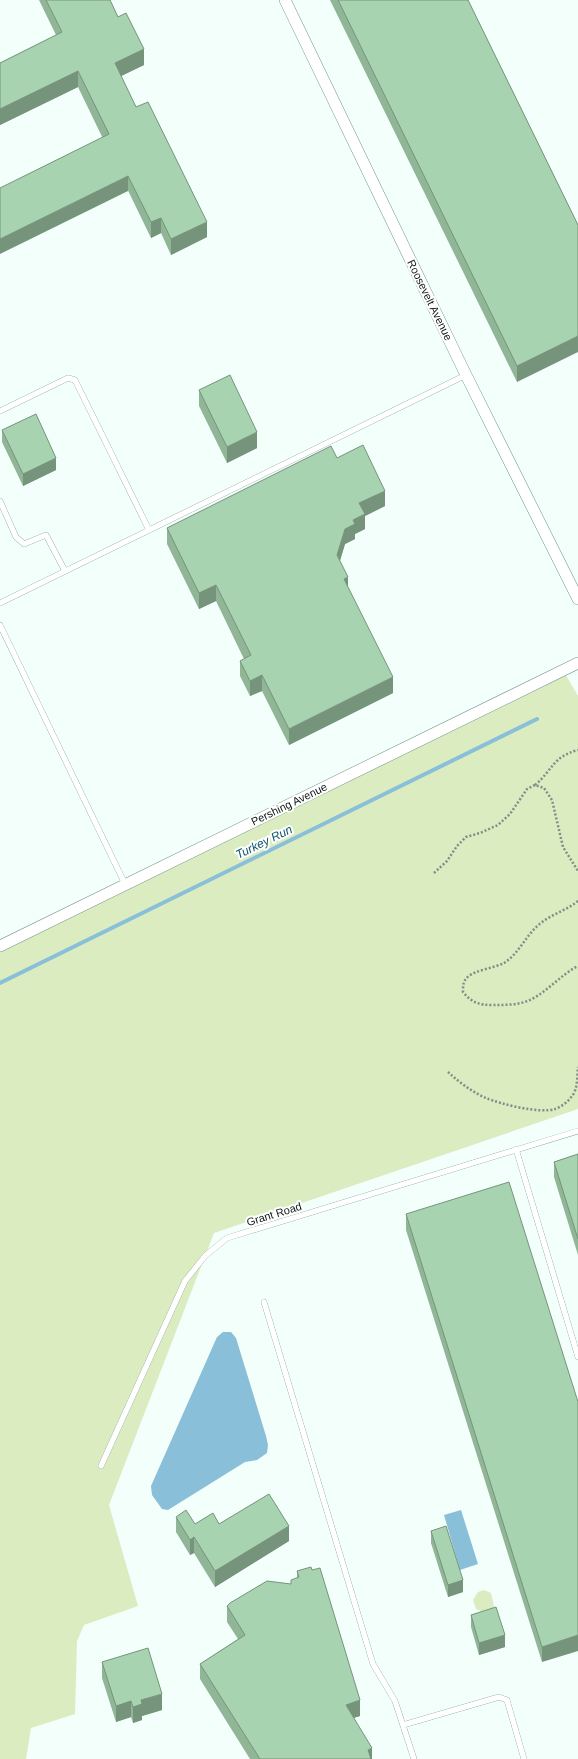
<svg xmlns="http://www.w3.org/2000/svg" width="578" height="1759" font-family="Helvetica,sans-serif">
  <rect width="100%" height="100%" fill="#f2fffb"/>
  <path fill="#dbecc0" d="M563,670L578,696V1109L214,1233L109,1505L138,1606L84,1625L77,1641L75,1714L31,1728L26,1759H0V946Z
    M484,1590L491,1593L494,1606L492,1609L482,1612L476,1609L473,1600L478,1592Z"/>
  <path fill="#89bfd8" d="M223,1332H231L236,1338L266,1436L268,1445L267,1453L257,1460L245,1462L168,1510L162,1509L152,1495L151,1486L217,1337Z
    M461,1510L478,1564L460,1570L444,1515Z"/>
  <g fill="none" stroke-linecap="round" stroke-linejoin="round">
    <path stroke="#89bfd8" stroke-width="4" d="M0,983L537,719"/>
    <g stroke="#77958d" stroke-width="6">
      <path id="lane" d="M0,411L68,378L75,380L149,530
        M0,501L16,537L24,544L46,535L65,571
        M0,603L466,375
        M0,625L125,884
        M516,1149L578,1357
        M264,1302L373,1664L395,1701L414,1759
        M101,1466L185,1281L205,1256L227,1238L578,1131
        M403,1725L499,1697L507,1700L524,1759"/>
    </g>
    <g stroke="#77958d" stroke-width="12">
      <path id="street" d="M285,0L466,375L578,599
        M0,946L578,663"/>
    </g>
    <path stroke="#818d89" stroke-width="2.5" stroke-dasharray="2 2" stroke-linecap="butt" d="M535,785C553,770 552,757 578,750
      M434,873L447,861L457,846L466,837L480,833L498,825L510,814L527,789L535,785L544,788L552,800L563,847L578,871
      M578,901C567,910 552,914 541,923C526,934 520,953 504,963C494,968 476,970 469,976C463,980 463,985 463,992C472,1003 479,1005 493,1005C502,1005 512,1005 521,1003C543,998 558,976 578,966
      M448,1072C459,1082 472,1092 486,1098C501,1104 539,1114 555,1109C561,1107 568,1102 572,1096C578,1089 577,1076 578,1067"/>
    <use href="#lane" stroke="#fff" stroke-width="5.5"/>
    <use href="#street" stroke="#fff" stroke-width="11"/>
  </g>
  <path fill="#90b597" d="M39,0H110L118,17L144,65L121,76L136,107L207,237L171,255L161,233L151,238L78,87L0,125V63L56,35Z
    M330,0H468L578,225L517,382Z
    M199,390L257,448L227,463L199,406Z
    M2,430L56,470L23,486L2,442Z
    M337,458L385,506L365,516V529L355,534V539L345,544L340,561L348,587L393,693L289,745L262,691L250,696L240,676V661L244,659L216,601L199,609L167,544V528Z
    M578,1154V1255L554,1177V1162Z
    M406,1214L578,1402L542,1662L406,1230Z
    M176,1517L195,1524H219L289,1541L215,1587L194,1553L190,1555L176,1532Z
    M431,1531L463,1592L448,1597L431,1543Z
    M297,1571L360,1716L354,1718L372,1759H250L200,1679V1664L238,1639L227,1622V1606L291,1584L297,1578Z
    M471,1615L505,1647L479,1655L471,1627Z
    M102,1662L162,1710L142,1716V1720L133,1723L131,1717L116,1722L102,1678Z"/>
  <path fill="#76947b" d="M144,49V65L115,79V63Z
    M78,71V87L0,125V109Z
    M128,176V191L0,254V239Z
    M161,218V233L151,238V222Z
    M207,222V237L171,255V239Z
    M578,336V352L517,382V366Z
    M257,432V448L227,463V447Z
    M56,458V470L23,486V474Z
    M385,491V506L365,516V529L355,534V539L345,544L337,570V555L345,529L353,520L359,503Z
    M348,577V593L344,579Z
    M216,585V601L199,609V593Z
    M262,675V691L250,696V681Z
    M393,677V693L289,745V729Z
    M289,1526V1541L215,1587V1571Z
    M194,1537V1553L190,1555V1540Z
    M463,1580V1592L448,1597V1585Z
    M505,1635V1647L479,1655V1643Z
    M578,1635V1651L542,1662V1647Z
    M162,1694V1710L142,1716V1720L133,1723V1707L141,1700Z
    M360,1700V1716L346,1720V1705Z
    M131,1701V1717L116,1722V1706Z
    M372,1748V1759H368V1750Z"/>
  <path fill="#a8d3b0" stroke="#76947b" d="M46,0H110L118,17L126,13L144,49L115,63L136,107L148,102L207,222L171,239L161,218L151,222L128,176L0,239V188L109,134L78,71L0,109V63L62,32Z
    M338,0H468L578,225V336L517,366Z
    M230,375L257,432L227,447L199,390Z
    M36,414L56,458L23,474L2,430Z
    M363,445L385,491L359,503L365,514L353,520L355,524L345,529L337,555L348,577L344,579L393,677L289,729L262,675L250,681L240,661L251,655L216,585L199,593L167,528L331,446L337,458Z
    M578,1154V1239L554,1162Z
    M509,1182L578,1402V1635L542,1647L406,1214Z
    M269,1494L289,1526L215,1571L194,1537L190,1540L176,1517L186,1510L195,1524L213,1513L219,1524Z
    M446,1526L463,1580L448,1585L431,1531Z
    M311,1567L312,1570L320,1568L360,1700L346,1705L372,1748L368,1750L371,1759H260L200,1664L245,1635L227,1606L230,1603L267,1581L291,1584V1580L299,1577L297,1571Z
    M496,1607L505,1635L479,1643L471,1615Z
    M148,1648L162,1694L141,1700L142,1704L133,1707L131,1701L116,1706L102,1662Z"/>
  <g text-anchor="middle" stroke-width="4" stroke-linejoin="round" paint-order="stroke">
    <g font-size="11" fill="#0c1714" stroke="#fff">
      <text transform="translate(430 300) rotate(64)" y="4">Roosevelt Avenue</text>
      <text transform="translate(289 804) rotate(-26)" y="4">Pershing Avenue</text>
      <text transform="translate(274 1214) rotate(-17)" y="4">Grant Road</text>
    </g>
    <g font-size="12" font-style="italic" fill="#0b546d" stroke="#fff">
      <text transform="translate(264 842) rotate(-26)" y="4">Turkey Run</text>
    </g>
  </g>
</svg>
